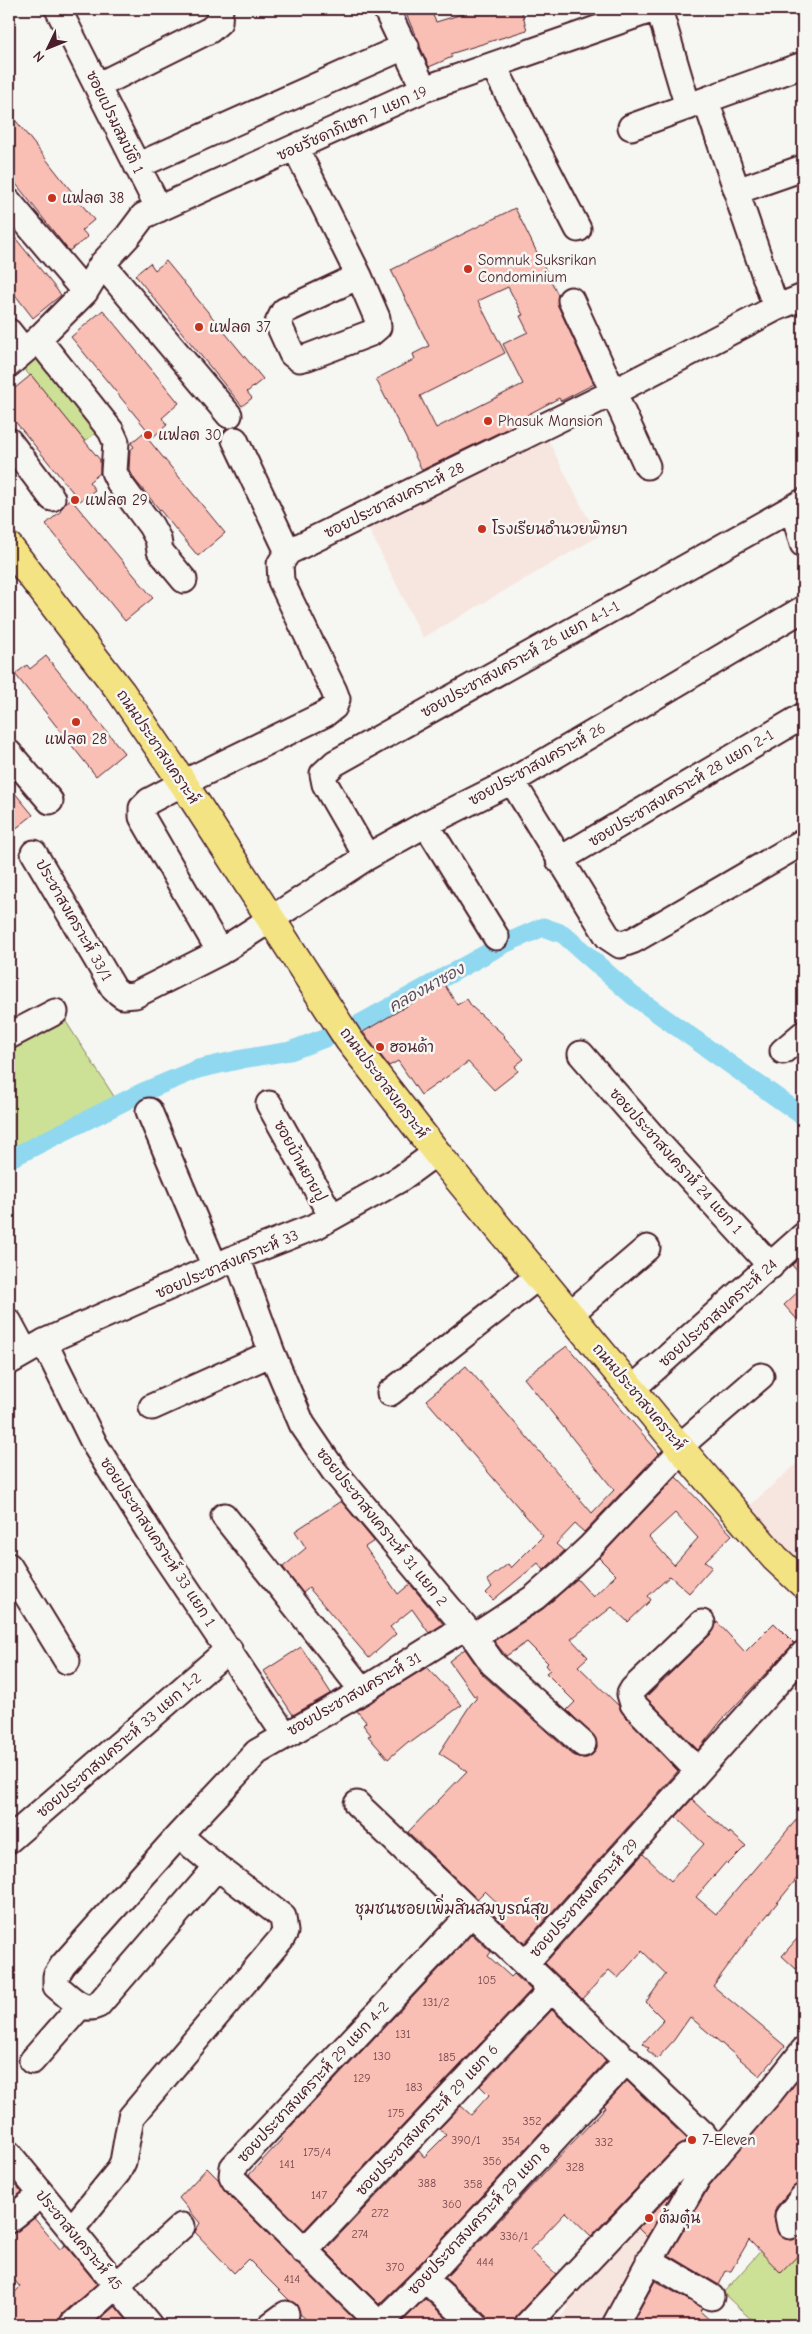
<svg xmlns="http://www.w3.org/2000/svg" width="812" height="2334" font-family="'Comic Neue','Playpen Sans Thai',sans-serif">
  <rect width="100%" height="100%" fill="#f6f6f2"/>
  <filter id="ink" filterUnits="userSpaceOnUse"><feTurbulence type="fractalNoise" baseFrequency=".02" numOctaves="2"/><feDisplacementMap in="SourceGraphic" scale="10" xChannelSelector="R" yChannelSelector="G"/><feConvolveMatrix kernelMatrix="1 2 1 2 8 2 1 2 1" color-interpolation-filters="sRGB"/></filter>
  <g filter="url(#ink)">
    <path fill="#f7e6df" d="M544,432L583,509L599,536L423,638L365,521Z
      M803,1458V1565L791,1557L747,1508Z
      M687,2161L696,2167L607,2325H554L569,2307L560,2297Z"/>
    <path fill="#cce196" stroke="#8b8060" d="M35,352L97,432L85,441L20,364Z
      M61,1014L115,1098L9,1154V1041Z
      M782,2227L803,2251V2325H757L723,2293Z"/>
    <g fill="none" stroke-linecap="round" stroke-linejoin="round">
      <path stroke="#8fd8f0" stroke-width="19" d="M9,1159L143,1092L198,1069L242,1059L290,1051L354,1027L504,944L543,927L563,934L632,995L803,1116"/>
    </g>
    <path fill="#fabfb4" stroke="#4a1f2b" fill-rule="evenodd" d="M404,9H430L436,22L479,9H521L527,30L450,54L452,57L429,67Z
      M9,112L94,220L82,230L88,237L69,251L9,175Z
      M515,208L558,295V306L594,384L561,401L559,398L527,415L529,418L422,470L376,379L415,359L413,354L429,346L391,270ZM508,287L523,315L520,316L528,332L503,344L523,384L436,428L420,396L505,353L478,301Z
      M9,230L61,295L33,318L9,287Z
      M166,261L263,379L247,392L252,398L242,406L135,275L150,263L155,270Z
      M103,310L179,403L162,418L167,425L153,437L71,337Z
      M31,375L100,460V473L89,482L95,490L80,501L9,414V393Z
      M143,433L225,533L198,556L135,480L129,469L130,450L134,447L131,443Z
      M70,498L153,598L125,621L46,524L61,511L60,510Z
      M46,656L124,753L96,776L15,674L27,665L30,669Z
      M9,786L33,815L9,834Z
      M444,984L457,1005L467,999L472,1007L505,1036L504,1037L524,1059L515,1066L518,1071L494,1090L468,1062L421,1095L398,1061L389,1066L363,1032Z
      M803,1255V1278L792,1265Z
      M803,1287V1326L784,1305Z
      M567,1346L659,1453L584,1532L575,1524L556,1544L564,1551L549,1565L544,1570L538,1563L493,1600L486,1593L492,1587L487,1580L508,1564L511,1568L543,1536L426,1400L466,1366L592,1513L614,1490L524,1378Z
      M676,1477L732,1535L705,1561L712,1567L689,1593L670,1576L648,1596L651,1600L628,1622L612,1607L571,1639L588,1657L578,1666L619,1706L623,1714L678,1771L524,1943L499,1920L507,1912L485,1891L477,1899L408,1832L467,1771L439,1753L471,1704L476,1699V1695L474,1696L449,1661L465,1649L483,1675L573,1755L581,1758H587L593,1754L597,1747L596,1739L567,1710L575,1702L546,1673L550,1670L546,1665L548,1663L527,1642L506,1656L494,1641L543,1609L577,1579L593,1597L616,1575L599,1558ZM675,1513L698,1538L674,1565L649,1537Z
      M341,1501L374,1541L365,1547L398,1594L410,1584L443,1624L429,1633L412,1609L390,1627L396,1634L369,1658L309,1588L303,1593L283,1567L306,1548L295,1531Z
      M717,1622L745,1652L774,1623L794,1643L721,1721L698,1750L646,1697L712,1633Z
      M301,1647L331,1693L293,1715L264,1671Z
      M427,1667L462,1705L410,1743L409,1741L388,1759L368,1736L371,1735L363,1725L366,1722L357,1711Z
      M692,1799L729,1834L730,1832L746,1846L728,1864L726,1862L696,1897L716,1914L803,1812V1871L747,1940L713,1986L785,2046L760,2076L690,2017L674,2040L657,2059L647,2050L649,2048L643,2043L664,2020L646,2002L666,1974L642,1951L618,1978L609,1970L582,1999L545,1963L643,1854L671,1881L704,1844L676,1817Z
      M803,1932V1962L796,1969L782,1956Z
      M472,1934L491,1952L488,1956L511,1977L514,1974L531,1990L304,2230L249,2175L282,2139L281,2137Z
      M552,2010L606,2061L415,2269L379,2304L325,2250L419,2151L424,2157L446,2135L439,2129L461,2106L471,2115L489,2095L480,2086Z
      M803,2074V2183L792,2188L776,2207L774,2218L779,2235L785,2239L793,2240L799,2237L803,2231V2250L781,2273L749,2240L731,2271H726L719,2285L669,2255L710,2185Z
      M627,2081L688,2140L676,2147L591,2236L566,2212L530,2250L556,2274L517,2315L513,2325H489L485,2314L445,2278L606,2107L604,2106Z
      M207,2168L219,2180L225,2191L360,2325H313L300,2314L297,2305L289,2300L248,2259L234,2273L195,2232L200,2223L179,2198Z
      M9,2176L22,2192L9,2202Z
      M673,2192L647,2237L638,2228Z
      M34,2218L60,2249L65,2245L97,2284L62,2314L58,2325H9V2299L20,2287L9,2273V2234L18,2231Z
      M655,2281L702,2308L700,2311L715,2325H631Z
      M425,2299L454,2325H399Z
      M115,2306L131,2325H93Z"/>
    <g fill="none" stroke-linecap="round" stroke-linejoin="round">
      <g stroke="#4a1f2b" stroke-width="29">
        <path id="minor" d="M58,9L159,209
          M386,9L424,89
          M659,9L688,107
          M494,67L578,229
          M97,86L210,30L219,22L220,9
          M706,101L737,191L803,168
          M631,127L803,65
          M296,149L359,276L377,318L378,327L371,333L308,357L299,359L292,354L278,323L284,311L359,276
          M137,166L406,46
          M739,200L776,308
          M9,202L85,292
          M102,264L229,415
          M571,300L647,466
          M9,332L24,351
          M38,339L111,431L116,442L114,472L120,484L151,526L158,539L160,551L184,580
          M9,364L38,339L85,292L102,264L128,236L143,216L424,89L654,9
          M235,440L288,552
          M9,441L52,498
          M793,509L803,544
          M9,753L50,801
          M512,781L608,937L620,945L634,940L803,842
          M426,824L496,937
          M34,853L114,989L123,996L135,995L220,952L367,857L426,824L512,781L803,609
          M367,857L325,784L323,774L335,763L803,502
          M559,860L803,716
          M220,952L142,817V808L149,801L183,783L325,714L334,707L337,699L334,691L281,581L280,564L288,552L614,392L776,308L803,297
          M9,1036L55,1012
          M783,1051L803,1034
          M581,1054L660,1145L771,1266
          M269,1104L332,1217
          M149,1111L215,1267
          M237,1257L272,1353L302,1424L334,1471L465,1627
          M570,1314L647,1248
          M9,1322L25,1352
          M44,1342L95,1445L158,1546L285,1735
          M9,1362L44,1342L237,1257L316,1226L400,1179L437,1152
          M632,1389L803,1236
          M390,1393L539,1276
          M152,1407L272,1353
          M679,1447L761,1376
          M224,1516L363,1691
          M9,1566L67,1661
          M474,1637L493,1664L583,1744
          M697,1770L633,1704L630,1694L633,1689L702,1623
          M357,1804L525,1964
          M9,1840L229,1649
          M217,1867L98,2005C82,2013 69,1996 56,1986V1976L63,1965L179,1835L257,1752L346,1701L465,1627L474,1637L535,1597L559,1576L591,1546L682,1450
          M471,1914L233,2167L232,2176L235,2181L375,2320H384L425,2279L627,2060
          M32,2061L81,2005
          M9,2154L149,2325
          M718,2154L703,2134L525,1964L803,1654
          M9,2220L41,2195
          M790,2226L788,2216L803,2197
          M71,2230L118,2172L123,2162L131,2117L281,1939L285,1932L283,1917L217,1867L179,1835
          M304,2251L551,1990
          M649,2260L711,2297
          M425,2279L475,2325
          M72,2325L182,2226
          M271,2325L286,2314
          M527,2325L686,2157L703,2148L718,2154
          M615,2325L654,2253L698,2177L770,2093L803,2051"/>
      </g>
      <g stroke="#4a1f2b" stroke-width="31">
        <path id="major" d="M9,547L121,692L183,783L349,1040L440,1157L682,1450L775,1558L803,1584"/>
      </g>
      <use href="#minor" stroke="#f6f6f2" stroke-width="25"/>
      <use href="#major" stroke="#f4e382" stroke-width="28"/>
    </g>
  </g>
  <g fill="#c8321e" stroke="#f6f6f2" stroke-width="2">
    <circle cx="52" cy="198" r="5"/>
    <circle cx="468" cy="269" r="5"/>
    <circle cx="199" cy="327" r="5"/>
    <circle cx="488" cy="421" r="5"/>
    <circle cx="148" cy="435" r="5"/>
    <circle cx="75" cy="500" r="5"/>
    <circle cx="482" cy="529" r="5"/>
    <circle cx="76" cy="722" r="5"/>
    <circle cx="380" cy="1047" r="5"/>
    <circle cx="692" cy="2140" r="5"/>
    <circle cx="649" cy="2218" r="5"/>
  </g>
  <g text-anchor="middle" stroke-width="5" stroke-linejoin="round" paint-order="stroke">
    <g font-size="12" fill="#76474d">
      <text x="487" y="1984">105</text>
      <text x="436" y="2006">131/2</text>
      <text x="403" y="2038">131</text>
      <text x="382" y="2060">130</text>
      <text x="447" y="2061">185</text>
      <text x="362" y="2082">129</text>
      <text x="414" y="2091">183</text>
      <text x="396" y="2117">175</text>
      <text x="532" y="2125">352</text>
      <text x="466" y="2144">390/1</text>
      <text x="511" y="2145">354</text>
      <text x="604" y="2146">332</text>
      <text x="317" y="2156">175/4</text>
      <text x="492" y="2165">356</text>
      <text x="287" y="2168">141</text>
      <text x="575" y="2171">328</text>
      <text x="427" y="2187">388</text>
      <text x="473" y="2188">358</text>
      <text x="319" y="2199">147</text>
      <text x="452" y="2208">360</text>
      <text x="380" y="2217">272</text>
      <text x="360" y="2238">274</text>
      <text x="514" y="2240">336/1</text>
      <text x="485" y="2266">444</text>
      <text x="395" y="2271">370</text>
      <text x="292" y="2283">414</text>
    </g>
    <g font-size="15" fill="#4a1f2b" stroke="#f6f6f2">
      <text transform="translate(115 122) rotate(64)" y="5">ซอยเปรมสมบัติ 1</text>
      <text transform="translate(352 123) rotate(-24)" y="5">ซอยรัชดาภิเษก 7 แยก 19</text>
      <text transform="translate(394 500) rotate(-26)" y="5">ซอยประชาสงเคราะห์ 28</text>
      <text transform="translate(520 659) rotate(-29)" y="5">ซอยประชาสงเคราะห์ 26 แยก 4-1-1</text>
      <text transform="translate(158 747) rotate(56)" y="5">ถนนประชาสงเคราะห์</text>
      <text transform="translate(537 764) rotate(-29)" y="5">ซอยประชาสงเคราะห์ 26</text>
      <text transform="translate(681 788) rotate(-31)" y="5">ซอยประชาสงเคราะห์ 28 แยก 2-1</text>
      <text transform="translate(74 920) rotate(60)" y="5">ประชาสงเคราะห์ 33/1</text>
      <text transform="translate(384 1083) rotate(53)" y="5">ถนนประชาสงเคราะห์</text>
      <text transform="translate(300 1161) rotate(61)" y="5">ซอยบ้านยายปู</text>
      <text transform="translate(676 1161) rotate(48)" y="5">ซอยประชาสงเคราห์ 24 แยก 1</text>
      <text transform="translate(227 1264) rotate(-23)" y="5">ซอยประชาสงเคราะห์ 33</text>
      <text transform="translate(718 1313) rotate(-42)" y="5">ซอยประชาสงเคราะห์ 24</text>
      <text transform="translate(639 1397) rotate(50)" y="5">ถนนประชาสงเคราะห์</text>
      <text transform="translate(382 1527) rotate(51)" y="5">ซอยประชาสงเคราะห์ 31 แยก 2</text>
      <text transform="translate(158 1542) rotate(57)" y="5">ซอยประชาสงเคราะห์ 33 แยก 1</text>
      <text transform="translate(354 1694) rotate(-30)" y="5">ซอยประชาสงเคราะห์ 31</text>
      <text transform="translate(119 1745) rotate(-41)" y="5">ซอยประชาสงเคราะห์ 33 แยก 1-2</text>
      <text transform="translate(584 1898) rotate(-48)" y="5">ซอยประชาสงเคราะห์ 29</text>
      <text transform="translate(313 2082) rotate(-47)" y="5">ซอยประชาสงเคราะห์ 29 แยก 4-2</text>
      <text transform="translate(427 2120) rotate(-47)" y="5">ซอยประชาสงเคราะห์ 29 แยก 6</text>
      <text transform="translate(479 2219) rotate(-47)" y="5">ซอยประชาสงเคราะห์ 29 แยก 8</text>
      <text transform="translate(79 2240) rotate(50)" y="5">ประชาสงเคราะห์ 45</text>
    </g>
    <g font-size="15" fill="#4a1f2b" stroke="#f6f6f2" text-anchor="start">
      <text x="62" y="203">แฟลต 38</text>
      <text x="478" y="265">Somnuk Suksrikan<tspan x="478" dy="17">Condominium</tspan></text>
      <text x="209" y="332">แฟลต 37</text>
      <text x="498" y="426">Phasuk Mansion</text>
      <text x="158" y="440">แฟลต 30</text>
      <text x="85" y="505">แฟลต 29</text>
      <text x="492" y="534">โรงเรียนอำนวยพิทยา</text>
      <text x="76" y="744" text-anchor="middle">แฟลต 28</text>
      <text x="390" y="1052">ฮอนด้า</text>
      <text x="702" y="2145">7-Eleven</text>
      <text x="659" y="2223">ต้มตุ๋น</text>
    </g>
    <g font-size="16" font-style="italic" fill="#5b4d5c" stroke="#f6f6f2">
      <text transform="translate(426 987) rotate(-29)" y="6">คลองนาซอง</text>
    </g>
    <g font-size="16" fill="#4a1f2b" stroke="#f6f6f2">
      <text x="452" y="1914">ชุมชนซอยเพิ่มสินสมบูรณ์สุข</text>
    </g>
  </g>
  <rect width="812" height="2334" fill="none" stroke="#f6f6f2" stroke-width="30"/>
  <rect x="15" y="15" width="782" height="2304" fill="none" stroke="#4a1f2b" stroke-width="2" filter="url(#ink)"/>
  <g transform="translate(48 48) rotate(227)" stroke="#f6f6f2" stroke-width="4" paint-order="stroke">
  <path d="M0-4L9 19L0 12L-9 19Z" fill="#4a1f2b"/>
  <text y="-8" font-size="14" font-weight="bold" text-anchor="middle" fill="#4a1f2b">N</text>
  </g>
</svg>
